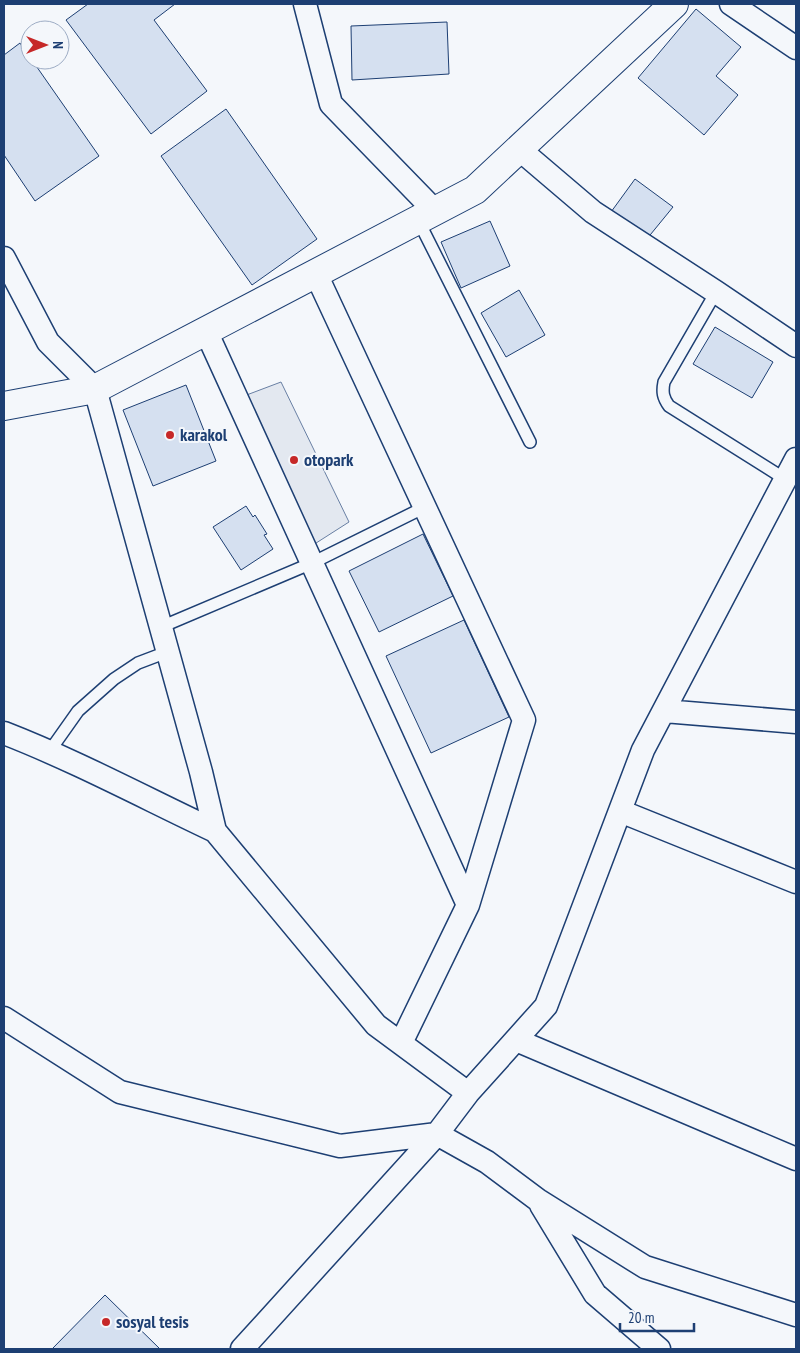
<svg xmlns="http://www.w3.org/2000/svg" width="800" height="1353" font-family="'PT Sans Narrow',sans-serif">
  <rect width="100%" height="100%" fill="#f4f7fb"/>
  <path fill="#e3e8f0" stroke="#687fa3" d="M281,382L349,522L313,545L236,399Z"/>
  <path fill="#d5e0f0" stroke="#1d3f73" d="M88,4H175L154,20L207,91L151,134L66,20Z
    M696,9L741,47L716,76L738,95L704,135L638,78Z
    M447,22L449,74L352,80L351,26Z
    M20,43L30,60H32L99,156L35,201L4,155V55Z
    M226,109L317,239L252,285L161,156Z
    M635,179L673,207L646,240L611,212Z
    M490,221L510,266L461,288L441,242Z
    M519,290L545,335L506,357L481,313Z
    M715,327L773,362L752,398L693,364Z
    M186,385L216,461L153,486L123,410Z
    M246,506L253,517L255,515L267,534L264,535L273,549L241,570L213,527Z
    M423,534L453,596L379,632L349,571Z
    M464,620L509,717L431,753L386,656Z
    M105,1295L160,1349H52Z"/>
  <g fill="none" stroke-linecap="round" stroke-linejoin="round">
    <g stroke="#1d3f73" stroke-width="14">
      <path id="service" d="M418,220L530,442
        M716,292L664,382C662,392 663,398 669,406L785,479
        M161,627L312,563L425,507
        M49,752L78,711L114,679L138,663L167,652"/>
    </g>
    <g stroke="#1d3f73" stroke-width="25">
      <path id="minor" d="M305,4L331,104L435,211
        M731,4L796,48
        M519,149L593,212L716,292L796,346
        M4,258L48,342L95,389L201,772L215,831L376,1025L468,1093
        M316,274L524,720L468,905L401,1043
        M206,331L468,905
        M664,711L796,722
        M4,733C76,761 145,798 215,831
        M620,811L796,882
        M4,1018L120,1092L340,1146L437,1134L487,1162L538,1200L645,1267L796,1315
        M516,1040L796,1159
        M541,1205L595,1294L659,1349
        M242,1349L437,1134L468,1093L546,1006L643,750L796,459"/>
    </g>
    <g stroke="#1d3f73" stroke-width="30">
      <path id="tertiary" d="M4,406L95,389L475,190L674,4"/>
    </g>
    <use href="#service" stroke="#f4f7fb" stroke-width="11"/>
    <use href="#minor" stroke="#f4f7fb" stroke-width="22"/>
    <use href="#tertiary" stroke="#f4f7fb" stroke-width="28"/>
  </g>
  <g fill="#c62828" stroke="#f4f7fb" stroke-width="2">
    <circle cx="170" cy="435" r="5"/>
    <circle cx="294" cy="460" r="5"/>
    <circle cx="106" cy="1322" r="5"/>
  </g>
  <g text-anchor="middle" stroke-width="4" stroke-linejoin="round" paint-order="stroke">
    <g font-size="18" font-weight="bold" fill="#1d3f73" stroke="#f4f7fb" text-anchor="start">
      <text x="180" y="441">karakol</text>
      <text x="304" y="466">otopark</text>
      <text x="116" y="1328">sosyal tesis</text>
    </g>
  </g>
  <rect width="800" height="1353" fill="none" stroke="#1d3f73" stroke-width="10"/>
  <g transform="translate(45 45) rotate(90)"><circle r="24" fill="#f4f7fb" stroke="#9eadc5"/>
  <path d="M0-4L9 19L0 12L-9 19Z" fill="#c62828"/>
  <text y="-8" font-size="14" font-weight="bold" text-anchor="middle" fill="#1d3f73">N</text>
  </g>
  <path d="M620 1323v8h74v-8" fill="none" stroke="#1d3f73" stroke-width="2.5"/>
  <text x="628" y="1323" font-size="15" fill="#1d3f73" stroke="#f4f7fb" stroke-width="4" paint-order="stroke">20 m</text>
</svg>
